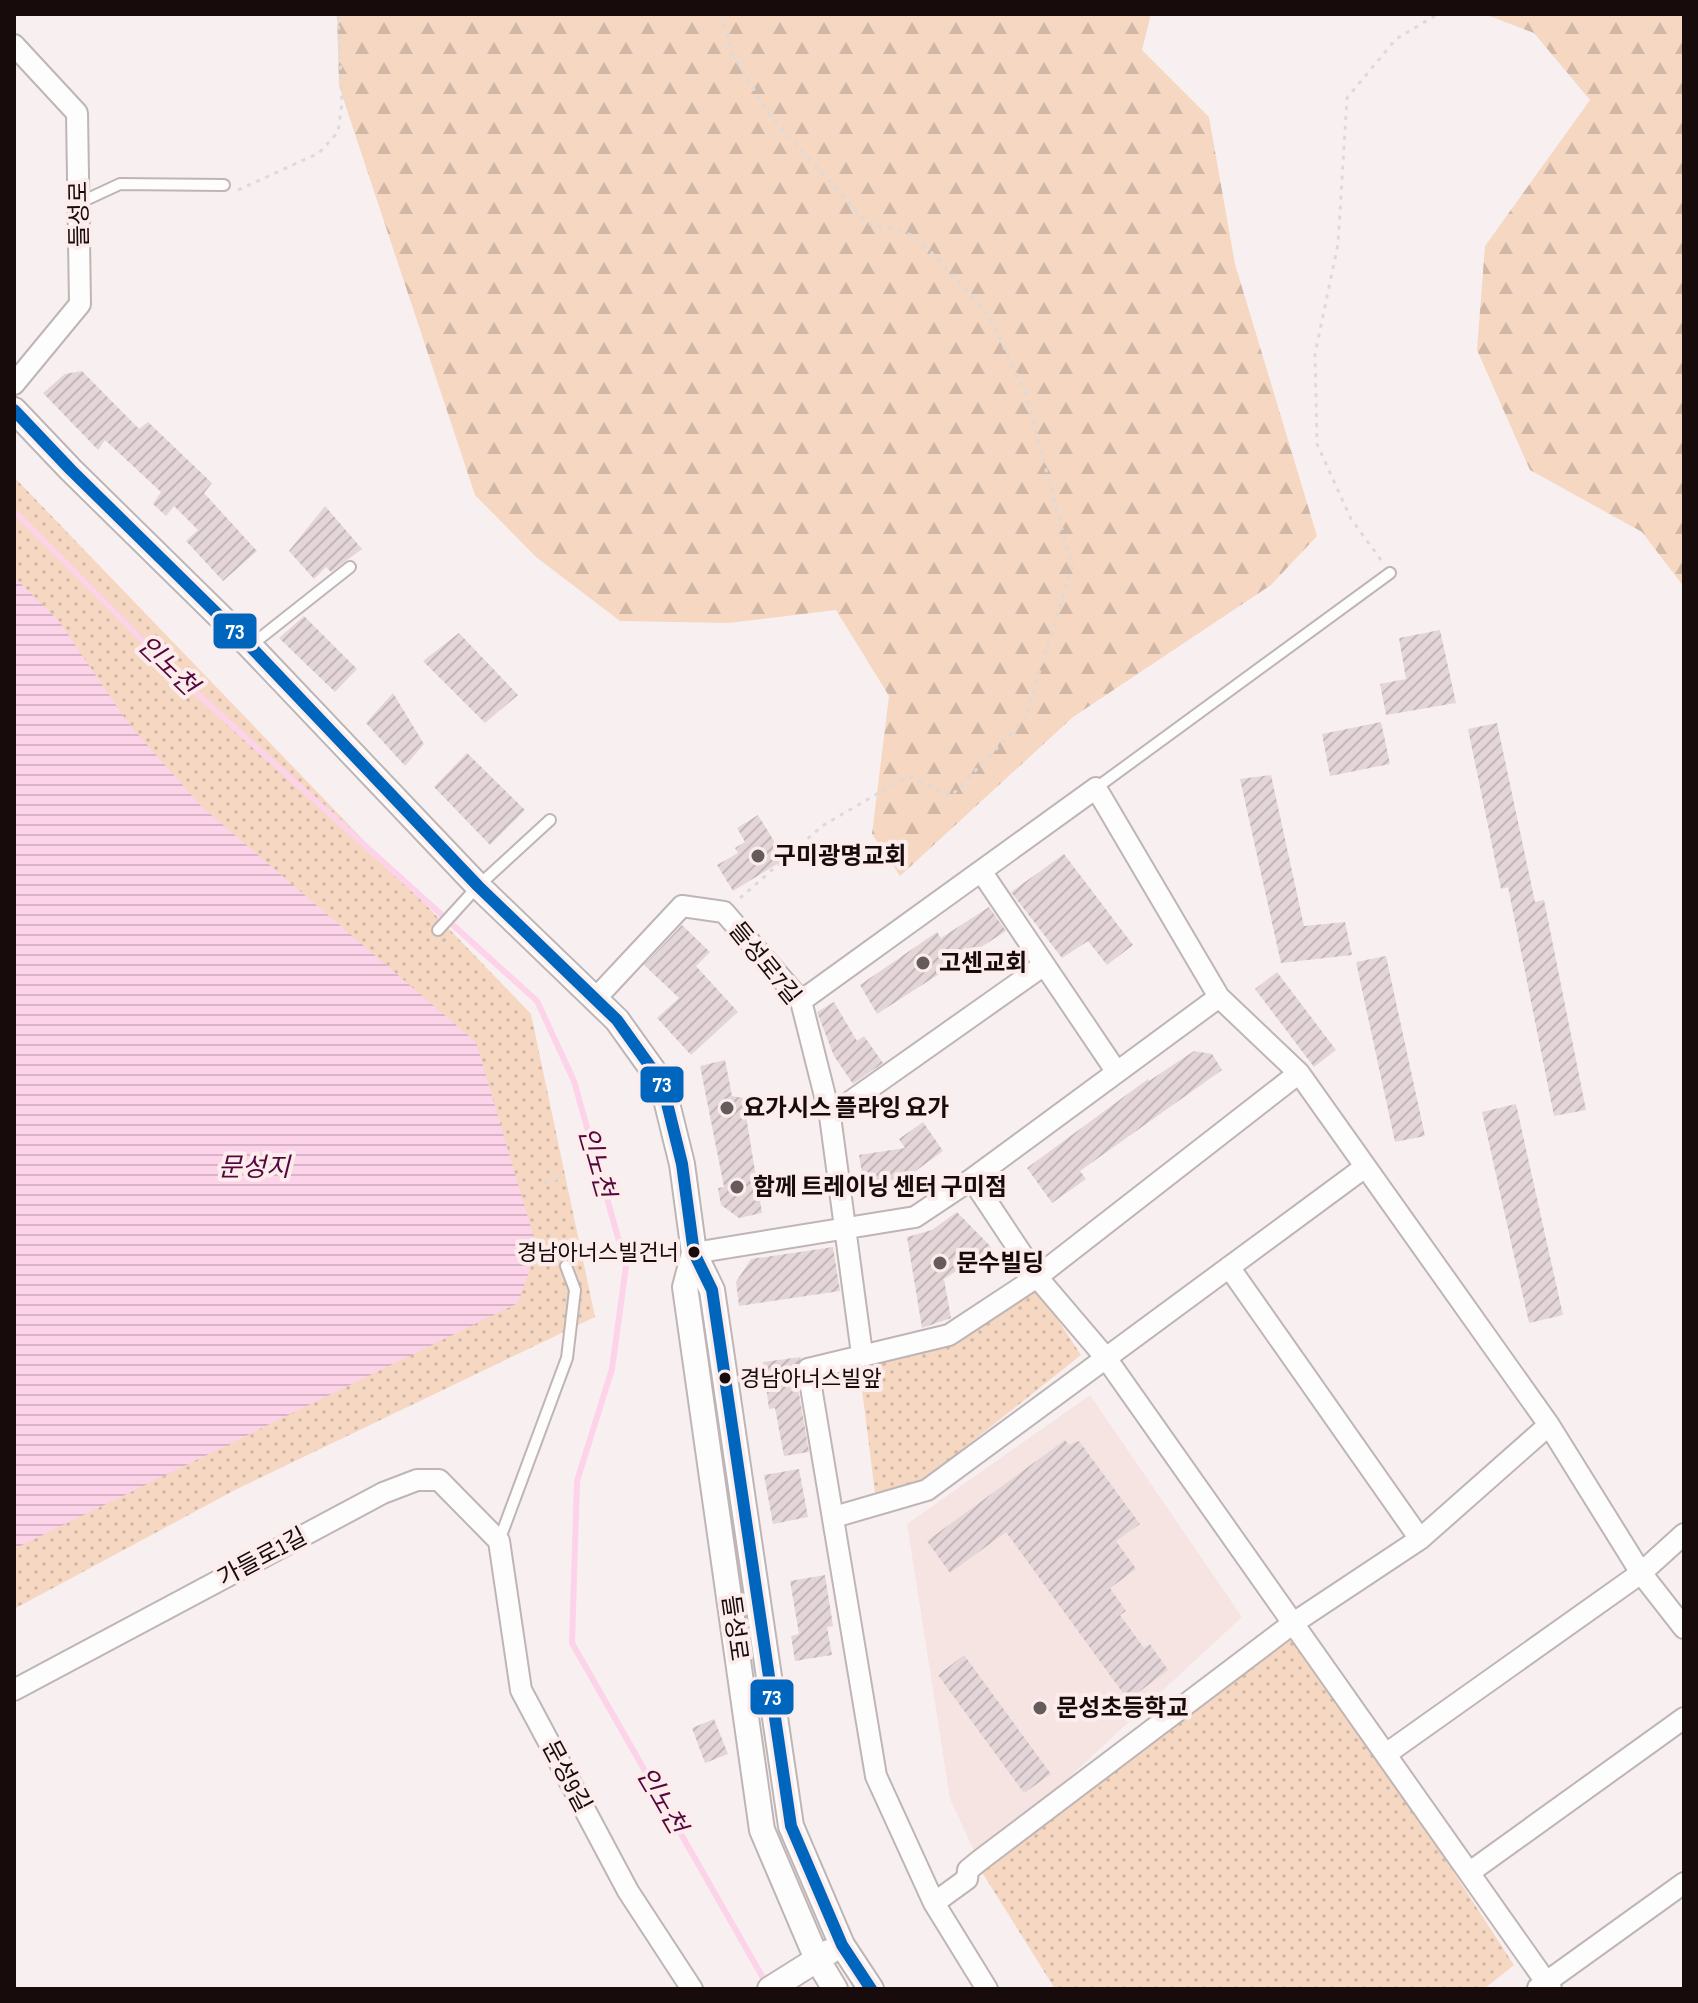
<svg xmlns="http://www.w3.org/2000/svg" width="1698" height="2003" font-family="'Sofia Sans Condensed','Noto Sans KR',sans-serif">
  <defs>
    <pattern id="forest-firs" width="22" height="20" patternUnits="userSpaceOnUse" patternTransform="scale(2)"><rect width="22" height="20" fill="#f5d7c2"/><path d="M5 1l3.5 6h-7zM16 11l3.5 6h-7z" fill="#d1b7a5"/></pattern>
    <pattern id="park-dots" width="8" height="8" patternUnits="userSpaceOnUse" patternTransform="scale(2)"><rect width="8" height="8" fill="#f5d7c2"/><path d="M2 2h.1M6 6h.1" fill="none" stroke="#d1b7a5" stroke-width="1.8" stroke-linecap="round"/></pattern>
    <pattern id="water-rules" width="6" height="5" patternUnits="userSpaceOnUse" patternTransform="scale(2)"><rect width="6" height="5" fill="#fcd3e8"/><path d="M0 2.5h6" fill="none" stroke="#d7b4c6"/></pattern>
    <pattern id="building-hatch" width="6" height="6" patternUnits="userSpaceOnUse" patternTransform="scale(2)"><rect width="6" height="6" fill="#e4d6d8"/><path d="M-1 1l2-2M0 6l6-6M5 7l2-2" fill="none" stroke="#c3b6b8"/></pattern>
  </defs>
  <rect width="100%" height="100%" fill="#f8f0f0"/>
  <path fill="#f6e4e3" d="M1090,1395L1242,1617L979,1861L950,1799L907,1524Z"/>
  <path fill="url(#forest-firs)" d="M337,14H1151L1142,50L1209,117L1235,264L1317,536L1271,585L1073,717L900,876L872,834L889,696L836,610L728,623L620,621L536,557L475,495L339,86Z
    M1484,14H1684V587L1642,532L1530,470L1477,350L1485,246L1590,100L1534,33Z"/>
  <path fill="url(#park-dots)" d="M14,477L531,1014L595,1317L235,1490L14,1609Z
    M1033,1282L1081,1355L915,1487L875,1493L858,1358L950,1337Z
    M1292,1624L1514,1965L1484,1989H1055L980,1869Z"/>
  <path fill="url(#water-rules)" d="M14,577L59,621L128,723L201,806L476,1042L537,1248L518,1303L14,1549Z"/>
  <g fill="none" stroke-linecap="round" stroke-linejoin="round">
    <path stroke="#fcd3e8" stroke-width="6" d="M14,511L182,680L537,1001L574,1081L626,1266L612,1369L577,1481L572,1643L766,1983"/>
  </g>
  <path fill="url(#building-hatch)" d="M82,371L139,429L148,422L212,483L204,493L257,551L223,581L186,541L198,530L174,506L166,516L153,504L161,492L105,440L98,450L43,393L65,374Z
    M325,506L362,549L331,572L326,567L314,579L289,551Z
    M304,616L357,669L335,692L279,638Z
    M1440,630L1456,703L1386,715L1380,684L1406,679L1399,638Z
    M459,633L518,695L485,723L423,661Z
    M393,693L424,744L405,766L366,723Z
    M1381,722L1390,764L1330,776L1322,734Z
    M1497,723L1535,902L1544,900L1586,1110L1554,1116L1508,887L1501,889L1468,729Z
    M467,753L525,810L490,845L434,787Z
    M1271,775L1304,926L1345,922L1352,955L1281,963L1240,779Z
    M758,815L785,859L733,891L717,865L738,853L735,848L745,842L737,828Z
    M1064,854L1133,945L1107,965L1088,941L1062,958L1011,892Z
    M989,907L1006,931L877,1014L860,985L937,932L941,938Z
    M682,925L710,952L696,966L738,1012L691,1055L657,1018L679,998L644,965Z
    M1386,956L1425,1136L1395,1142L1356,962Z
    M1277,972L1336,1050L1314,1067L1255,989Z
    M834,1002L857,1041L864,1036L883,1063L853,1084L834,1056L817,1012Z
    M1194,1051L1212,1054L1222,1070L1080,1171L1086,1179L1052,1203L1027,1168L1148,1079L1149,1081Z
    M725,1060L732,1096L743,1098L762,1213L739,1218L721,1205L718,1188L724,1187L700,1066Z
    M1516,1104L1563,1315L1529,1323L1482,1112Z
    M923,1122L943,1151L906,1178L864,1185L859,1155L905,1148L899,1139Z
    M957,1212L992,1248L944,1279L951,1318L922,1328L907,1237L932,1230Z
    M833,1247L840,1291L739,1306L736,1282L751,1259Z
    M801,1357L795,1371L809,1452L784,1456L775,1408L769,1409L763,1362Z
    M1065,1440L1069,1445L1079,1441L1140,1524L1116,1541L1136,1569L1110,1588L1126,1611L1120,1615L1144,1648L1150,1644L1168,1670L1128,1700L1006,1532L950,1573L927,1541Z
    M799,1469L808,1517L773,1524L764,1475Z
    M825,1575L833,1626L827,1627L832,1655L795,1661L791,1636L799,1634L790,1581Z
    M964,1655L1051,1774L1024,1793L938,1675Z
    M714,1719L728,1754L705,1763L692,1728Z"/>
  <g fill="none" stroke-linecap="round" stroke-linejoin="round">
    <g stroke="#bfb5b5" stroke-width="14">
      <path id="service" d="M79,203L120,184L224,185
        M250,646L350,567
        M1096,788L1390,573
        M438,930L478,886L550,820
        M499,1541L567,1358L575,1290L566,1266"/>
    </g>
    <g stroke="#bfb5b5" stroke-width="24">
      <path id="minor" d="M14,45L77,113L80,304L14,384
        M981,871L1116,1071
        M596,998L682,906L724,912L801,1001L830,1116L862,1354
        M801,1001L1096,788L1219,997L1299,1073L1549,1425L1641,1573L1684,1628
        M830,1116L1044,965
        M972,1179L1037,1277L1106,1358L1551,1989
        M694,1253L915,1217L972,1179L1219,997
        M1229,1267L1420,1539
        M834,1517L927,1490L1365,1167
        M14,1690L383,1493L417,1480H439L499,1541L521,1690L628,1891L692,1989
        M1386,1754L1641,1573L1684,1534
        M1470,1872L1684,1718
        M934,1903L876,1776L808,1369L949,1335L1037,1277L1299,1073
        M1538,1988L1684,1883
        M987,1989L934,1903L967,1879L968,1870L979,1861L1292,1624L1420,1539L1549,1425"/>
    </g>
    <g stroke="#bfb5b5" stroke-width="28">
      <path id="tertiary" d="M14,410L71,470L250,646L478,886L617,1020L662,1083L682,1164L694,1253L712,1290L791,1826L842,1945L871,1989
        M694,1253L685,1287L762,1830L817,1959L835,1989
        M770,1989L829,1952"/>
    </g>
    <path stroke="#dddada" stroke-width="3" stroke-dasharray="4 6" stroke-linecap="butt" d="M722,14L732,53L768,113L867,223L912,235L933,254L990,317L1025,392L1072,566L1025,719L951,796L908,776L822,826L739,899
      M238,190L319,153L338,132L342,103L338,14
      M1381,560L1351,519L1317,444L1315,354L1338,244L1347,98L1396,39L1438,14
      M544,1182L565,1177"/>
    <use href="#service" stroke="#fefdfd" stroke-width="10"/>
    <use href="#minor" stroke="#fefdfd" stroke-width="20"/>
    <use href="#tertiary" stroke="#fefdfd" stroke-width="24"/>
    <g stroke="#fcedec" stroke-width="18">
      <path id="bus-1" d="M14,410L71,470L250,646L478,886L617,1020L662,1083L682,1164L694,1253L712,1290L791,1826L842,1945L871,1989"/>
    </g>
    <use href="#bus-1" stroke="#0065bd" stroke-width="12"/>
  </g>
  <g fill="#665b5b" stroke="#fcedec" stroke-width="3">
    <circle cx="758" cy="856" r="8"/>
    <circle cx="923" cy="963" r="8"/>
    <circle cx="727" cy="1108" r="8"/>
    <circle cx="737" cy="1187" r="8"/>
    <circle cx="940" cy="1263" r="8"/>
    <circle cx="1040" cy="1708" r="8"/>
  </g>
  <g fill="#170b0b" stroke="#fcedec" stroke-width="3">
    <circle cx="694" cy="1252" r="7"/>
    <circle cx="725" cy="1378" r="7"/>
  </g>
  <g text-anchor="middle" stroke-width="8" stroke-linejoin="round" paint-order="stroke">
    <g font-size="22" fill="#170b0b" stroke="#fcedec" text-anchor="end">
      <text x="679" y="1260">경남아너스빌건너</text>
      <text x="740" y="1386" text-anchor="start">경남아너스빌앞</text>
    </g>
    <g font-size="24" fill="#170b0b" stroke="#fcedec">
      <text transform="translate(79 214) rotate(-91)" y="8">들성로</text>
      <text transform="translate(765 963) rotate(51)" y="8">들성로7길</text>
      <text transform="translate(262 1557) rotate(-28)" y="8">가들로1길</text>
      <text transform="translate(735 1628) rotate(82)" y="8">들성로</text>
      <text transform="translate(567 1776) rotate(62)" y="8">문성9길</text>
    </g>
    <g font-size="24" font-weight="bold" fill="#170b0b" stroke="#fcedec" text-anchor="start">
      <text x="774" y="864">구미광명교회</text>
      <text x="939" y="971">고센교회</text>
      <text x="743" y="1116">요가시스 플라잉 요가</text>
      <text x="753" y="1195">함께 트레이닝 센터 구미점</text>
      <text x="956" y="1271">문수빌딩</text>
      <text x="1056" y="1716">문성초등학교</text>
    </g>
    <g font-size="26" font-style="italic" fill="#55073d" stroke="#fcedec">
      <text transform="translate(168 665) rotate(44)" y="9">인노천</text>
      <text transform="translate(597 1162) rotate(74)" y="9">인노천</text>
      <text x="254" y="1176">문성지</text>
      <text transform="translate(662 1800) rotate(60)" y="9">인노천</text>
    </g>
  </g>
  <g stroke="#fcedec" stroke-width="3">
    <rect x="212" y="612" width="46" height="38" rx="8" fill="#0065bd"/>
    <rect x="639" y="1065" width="46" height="39" rx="8" fill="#0065bd"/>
    <rect x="749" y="1678" width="46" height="38" rx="8" fill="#0065bd"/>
  </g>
  <g font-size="22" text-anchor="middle" font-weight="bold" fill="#fff">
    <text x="235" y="639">73</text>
    <text x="662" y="1092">73</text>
    <text x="772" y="1705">73</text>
  </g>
  <rect width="1698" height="2003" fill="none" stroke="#170b0b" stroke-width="32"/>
</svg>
